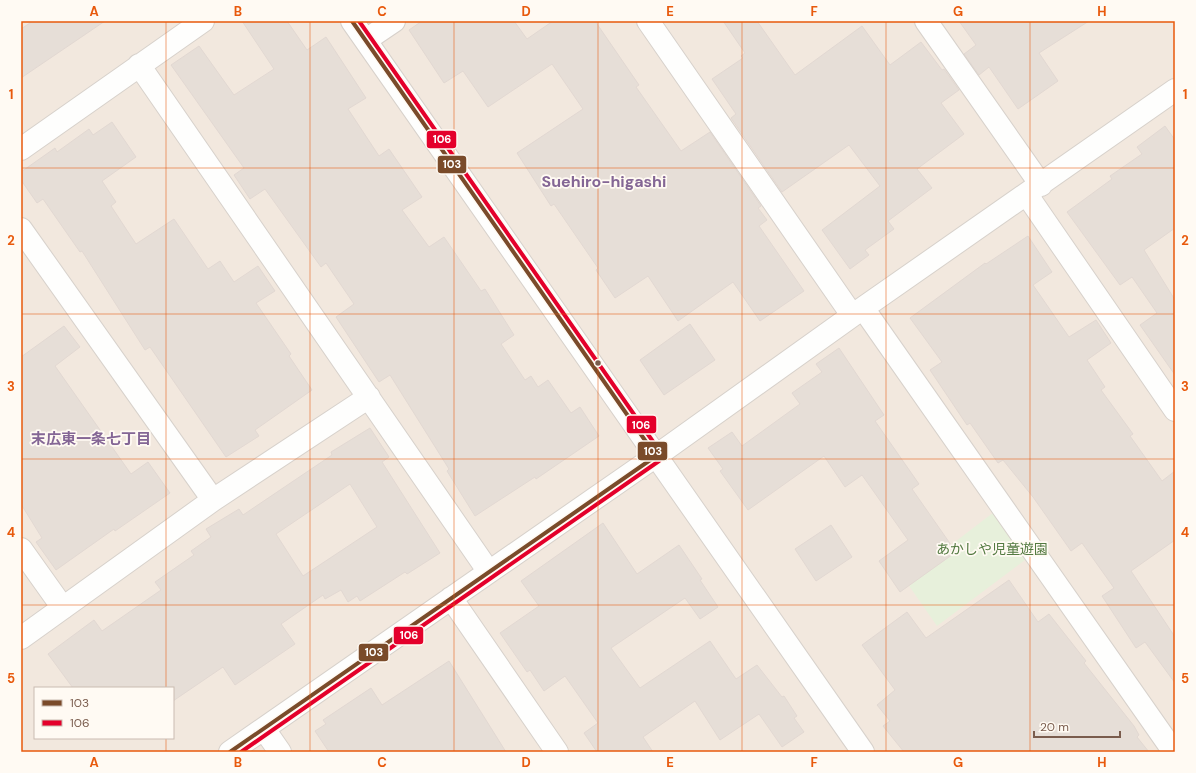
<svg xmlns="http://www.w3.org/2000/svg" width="1196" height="773" font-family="'DM Sans','Noto Sans JP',sans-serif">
  <rect width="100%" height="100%" fill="#f9f5f0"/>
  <path fill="#f2e8de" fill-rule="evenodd" d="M21,21H1175V752H21ZM35,688H173V738H35Z"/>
  <path fill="#e7f0db" d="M1002,506L1033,554L937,626L905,580Z"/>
  <path fill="#e6ded7" stroke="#e2d8d2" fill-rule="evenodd" d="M33,21H105L21,78V29Z
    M242,21H287L307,50L326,37L366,98L348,109L379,156L389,149L422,197L402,210L429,247L444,237L481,291L485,289L514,335L501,344L525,380L531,376L538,387L548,380L571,413L580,407L599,436L536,479L535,477L475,516L447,471L449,469L390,375L379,382L336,317L354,304L326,263L321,267L265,189L250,199L234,175L244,168L171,65L199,46L234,95L274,69Z
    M422,21H514L527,39L553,21H595L639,85L636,87L681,151L710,132L761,206L758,208L767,220L759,226L804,291L760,321L733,282L678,321L648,276L615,298L596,270L598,268L554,204L551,206L517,153L583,109L552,64L488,107L463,71L444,83L409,30Z
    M723,21H757L795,75L862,26L890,65L921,42L942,70L944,69L959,90L941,103L964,134L917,169L932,188L888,221L894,229L865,250L869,255L850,269L822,230L880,186L849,145L782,192L731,118L736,114L712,79L743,58L741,56L745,53Z
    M959,21H1089L1039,53L1058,81L1018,109L989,67L979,75L964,54L976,45Z
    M112,122L136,157L102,181L116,202L111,206L136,244L174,219L208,269L220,261L234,282L258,266L275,291L256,303L291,354L289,356L312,390L255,430L259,436L226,457L150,347L145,350L82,251L80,252L43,199L37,203L21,180V172L55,148L57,152L89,129L93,135Z
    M1165,126L1175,140V228L1144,250L1175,300V375L1140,325L1157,313L1132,277L1120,285L1067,212L1112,179L1110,176L1142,154L1137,147Z
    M1028,236L1052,272L1033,285L1069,337L1096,320L1111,343L1087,360L1105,387L1101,390L1133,434L1130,436L1162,481L1175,471V540L1131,571L1175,637V683L1145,642L1136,648L1102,596L1114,588L1082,543L1071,551L1033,497L1003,460L998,463L970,423L967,425L930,370L942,362L910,318L985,263L986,264Z
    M690,324L715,360L664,395L640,360Z
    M64,326L80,347L55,366L131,474L148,462L170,493L115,531L114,529L56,570L36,542L42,538L21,504V357Z
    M839,348L884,415L875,421L919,484L912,489L956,552L900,592L879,561L908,540L862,475L845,487L824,456L748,510L720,471L723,469L708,448L732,432L742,446L800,404L792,393L822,372L816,364Z
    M370,428L389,457L382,462L440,553L407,574L405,572L360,601L357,596L348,602L341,590L325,599L323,595L281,624L295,644L235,685L223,667L173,701V688H73L48,654L94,620L102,631L161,590L155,582L194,555L191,551L211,537L206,529L239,509L243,515L332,455L331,452ZM350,484L377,527L303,576L276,534Z
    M603,523L637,574L679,545L702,579L700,580L718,607L700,619L685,598L611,648L640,688L710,641L736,679L757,665L782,697L784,696L797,716L794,718L804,732L782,747L759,714L720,740L695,701L643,737L653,752H597L584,733L598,723L565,676L544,691L530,670L527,672L500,633L539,606L521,581Z
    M831,525L852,557L816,581L795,549Z
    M1009,580L1038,622L1049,614L1086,661L1084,663L1134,726L1139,735L1137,737L1149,752H904L883,726L890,721L877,705L895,690L862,645L907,612L926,638Z
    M449,661L506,752H329L315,731L326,724L323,720L371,688L382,705Z"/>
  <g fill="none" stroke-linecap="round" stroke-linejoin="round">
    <g stroke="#d7d1cb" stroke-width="24">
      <path id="street" d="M352,21L863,752
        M648,21L852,315
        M926,21L1041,185
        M366,40L394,21
        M139,65L489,572
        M21,149L203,21
        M1027,195L1175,410
        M21,229L213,500
        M863,308L1174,752
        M21,549L63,608
        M451,598L557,752
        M21,638L213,500L369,397
        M264,729L280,752
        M230,752L656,456L863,308L1175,90"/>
    </g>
    <use href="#street" stroke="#fefefd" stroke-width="22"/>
    <g stroke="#fffaf3" stroke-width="7">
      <path id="bus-1" d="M230,752L656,456L352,21"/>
    </g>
    <g stroke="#fffaf3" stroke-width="7">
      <path id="bus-2" d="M241,752L659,461L662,457L661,453L359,21"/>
    </g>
    <use href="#bus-1" stroke="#7a4b2a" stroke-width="4"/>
    <use href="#bus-2" stroke="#e4002b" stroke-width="4"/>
  </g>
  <path fill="none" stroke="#e8590c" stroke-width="1" stroke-opacity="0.55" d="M166,21V688M310,21V752M454,21V752M598,21V752M742,21V752M886,21V752M1030,21V752M21,168H1175M21,314H1175M21,459H1175M21,605H1175M166,738V752"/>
  <circle fill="#7a5c4d" stroke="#fffaf3" stroke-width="1.5" cx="598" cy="363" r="3.5"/>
  <g text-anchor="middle" stroke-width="3.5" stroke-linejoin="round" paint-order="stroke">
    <g font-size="14" fill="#537a41" stroke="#fffaf3">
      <text x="992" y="554">あかしや児童遊園</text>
    </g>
    <g font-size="15" font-weight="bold" fill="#846695" stroke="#fffaf3">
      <text x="91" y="444">末広東一条七丁目</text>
    </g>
    <g font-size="16" font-weight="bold" fill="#846695" stroke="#fffaf3">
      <text x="604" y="187">Suehiro-higashi</text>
    </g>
  </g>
  <g stroke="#fffaf3" stroke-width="1.5">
    <rect x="426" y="130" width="31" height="19" rx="4" fill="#e4002b"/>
    <rect x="437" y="155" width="30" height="19" rx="4" fill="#7a4b2a"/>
    <rect x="626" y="415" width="31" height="19" rx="4" fill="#e4002b"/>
    <rect x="637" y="441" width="31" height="20" rx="4" fill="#7a4b2a"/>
    <rect x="393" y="626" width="31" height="19" rx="4" fill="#e4002b"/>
    <rect x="358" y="643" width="31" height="19" rx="4" fill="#7a4b2a"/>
  </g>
  <g font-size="11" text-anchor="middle" font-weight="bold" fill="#fff">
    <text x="442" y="143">106</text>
    <text x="452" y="168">103</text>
    <text x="641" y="429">106</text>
    <text x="653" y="455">103</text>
    <text x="409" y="639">106</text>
    <text x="374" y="656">103</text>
  </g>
  <rect width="1196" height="773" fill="none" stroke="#fffaf3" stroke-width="44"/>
  <rect x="34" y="687" width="140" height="52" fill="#fffaf3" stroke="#cabbb1"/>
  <rect x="42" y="700" width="20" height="6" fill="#7a4b2a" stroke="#cabbb1"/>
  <text x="70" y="707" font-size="12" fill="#7a5c4d">103</text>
  <rect x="42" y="720" width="20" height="6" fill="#e4002b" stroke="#cabbb1"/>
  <text x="70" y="727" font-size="12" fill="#7a5c4d">106</text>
  <path d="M1034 731v6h86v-6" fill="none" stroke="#7a5c4d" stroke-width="2"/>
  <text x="1040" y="731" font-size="12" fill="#7a5c4d" stroke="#fffaf3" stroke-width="3" paint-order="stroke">20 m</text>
  <rect x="22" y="22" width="1152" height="729" fill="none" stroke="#e8590c" stroke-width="1.5"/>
  <g font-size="13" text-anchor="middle" font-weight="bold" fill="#e8590c">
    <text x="94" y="16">A</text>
    <text x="238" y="16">B</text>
    <text x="382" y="16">C</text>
    <text x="526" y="16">D</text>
    <text x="670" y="16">E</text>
    <text x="814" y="16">F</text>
    <text x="958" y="16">G</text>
    <text x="1102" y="16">H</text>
    <text x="11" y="99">1</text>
    <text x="1185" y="99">1</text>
    <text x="11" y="245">2</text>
    <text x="1185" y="245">2</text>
    <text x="11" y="391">3</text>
    <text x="1185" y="391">3</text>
    <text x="11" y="537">4</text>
    <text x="1185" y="537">4</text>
    <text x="11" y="683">5</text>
    <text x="1185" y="683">5</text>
    <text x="94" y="767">A</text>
    <text x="238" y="767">B</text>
    <text x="382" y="767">C</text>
    <text x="526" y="767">D</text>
    <text x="670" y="767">E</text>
    <text x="814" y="767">F</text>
    <text x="958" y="767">G</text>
    <text x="1102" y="767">H</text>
  </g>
</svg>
